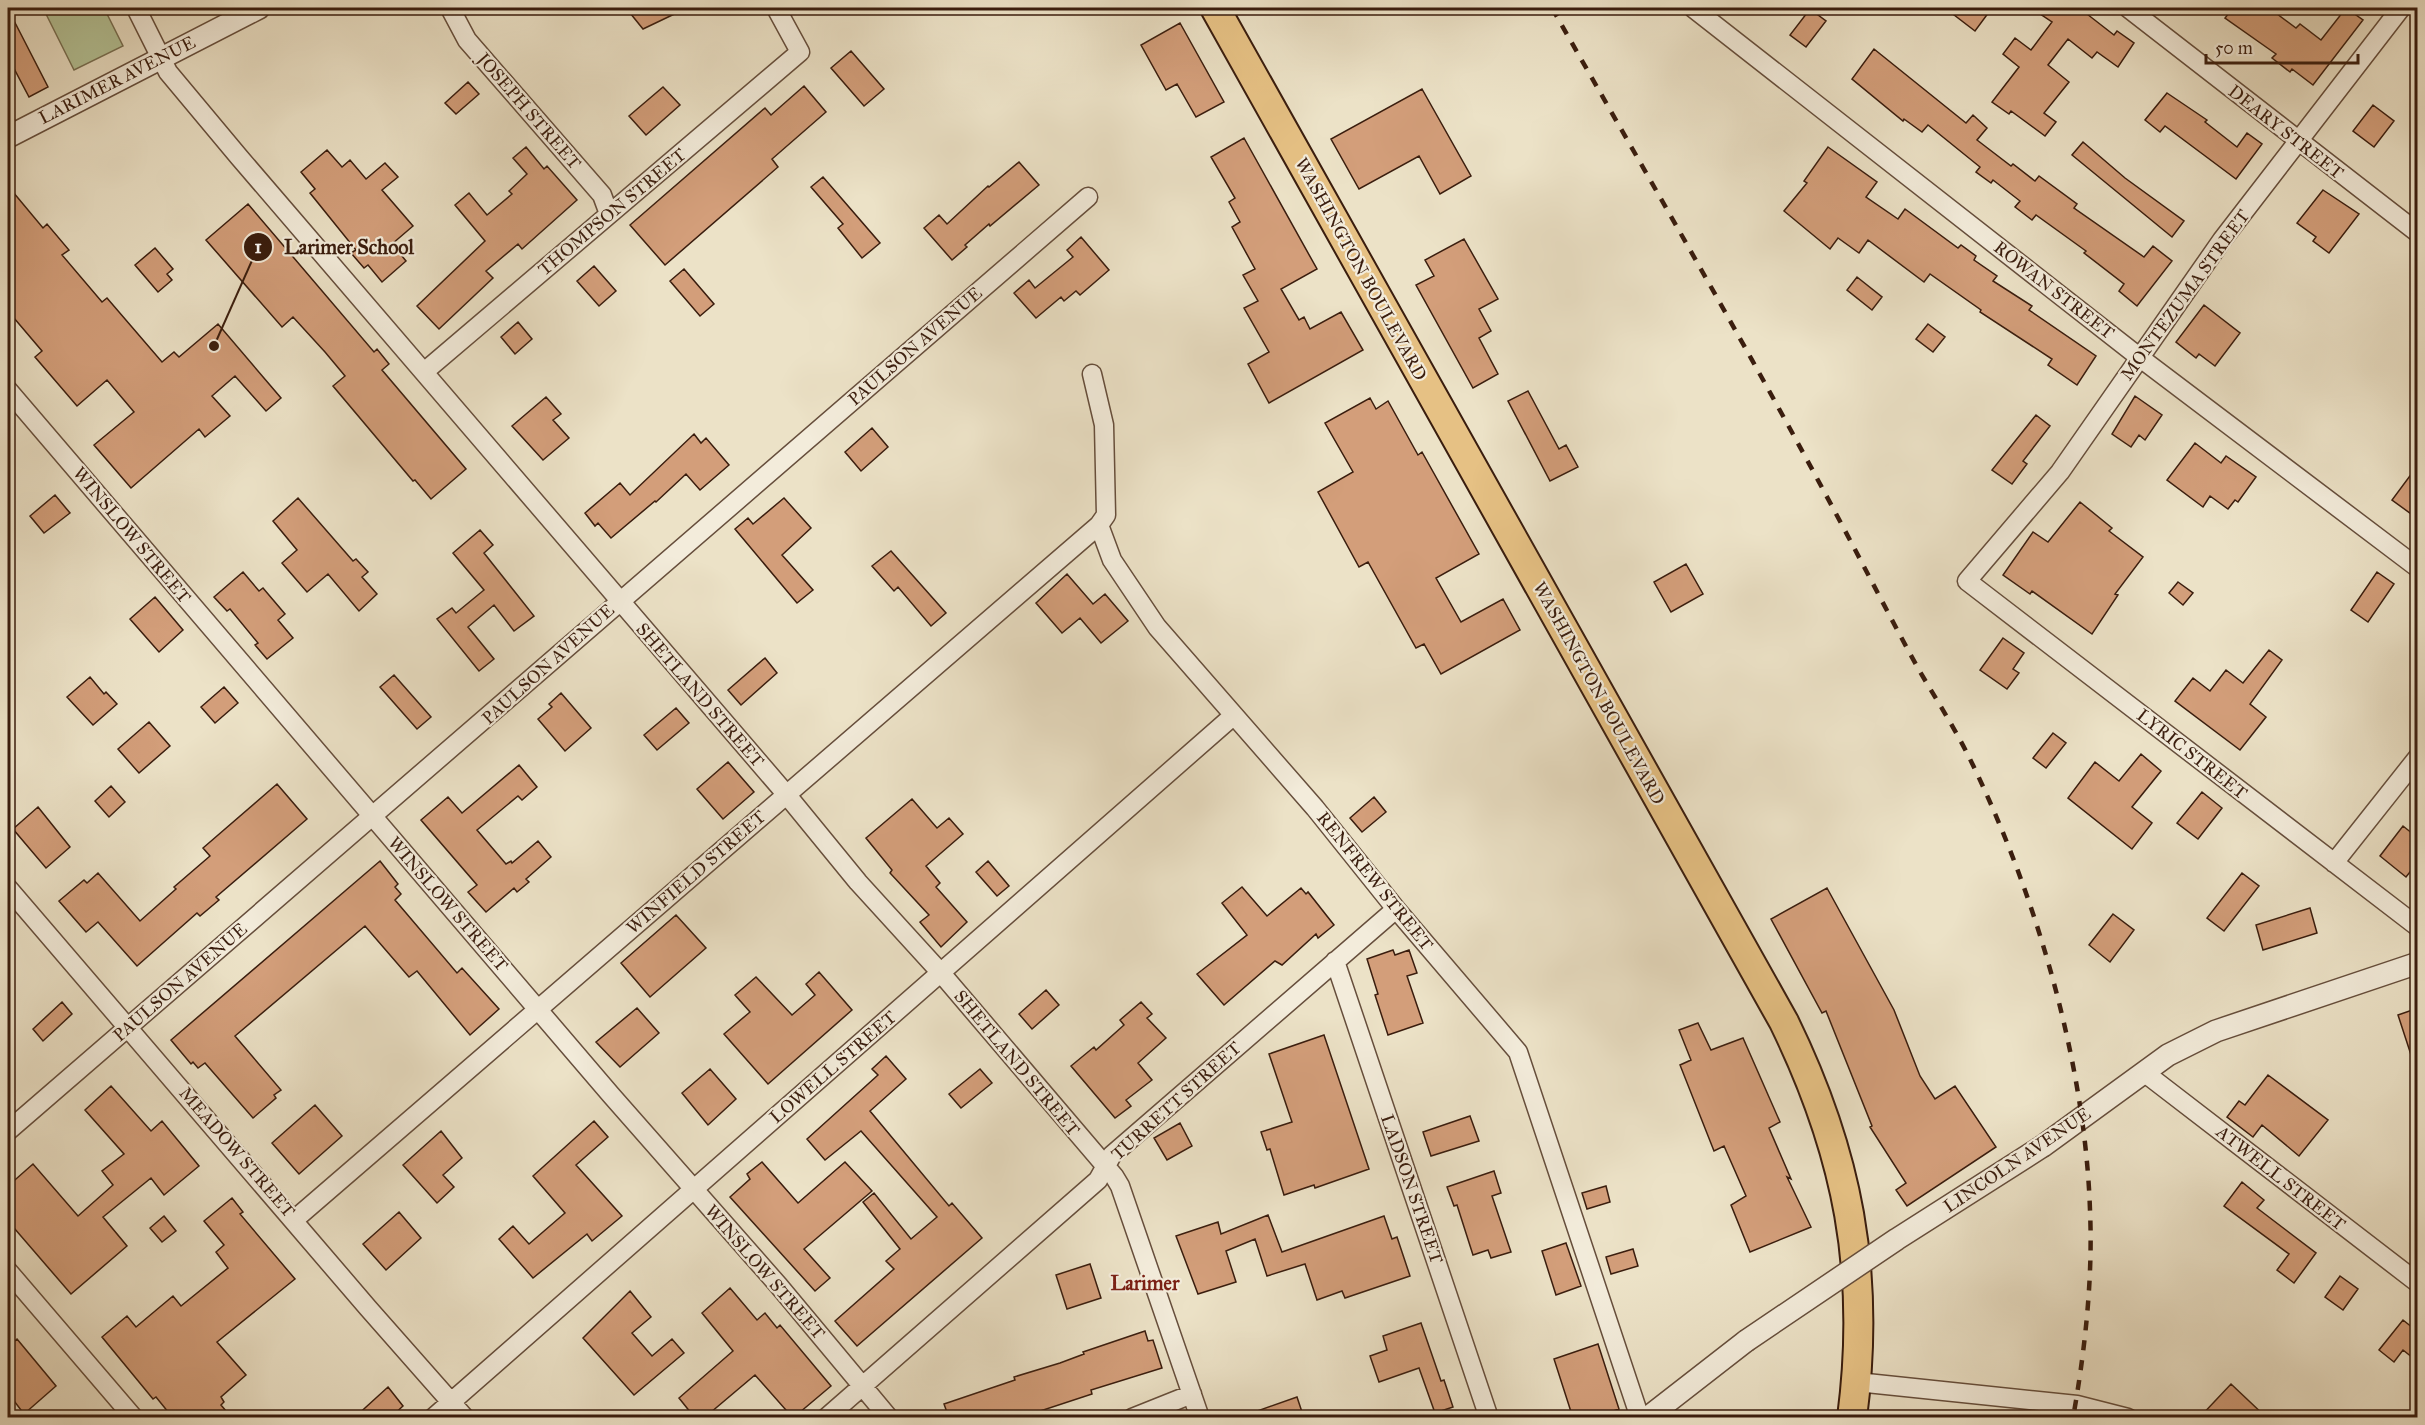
<svg xmlns="http://www.w3.org/2000/svg" width="2425" height="1425" font-family="'IM FELL Great Primer',serif">
  <rect width="100%" height="100%" fill="#ece2c7"/>
  <filter id="stains"><feTurbulence type="fractalNoise" baseFrequency=".00333" numOctaves="4"/><feColorMatrix values="0 0 0 0 .2 0 0 0 0 .09 0 0 0 0 .02 0 0 0 .5 -.17"/></filter>
  <radialGradient id="worn" r=".72"><stop offset=".6" stop-color="#630" stop-opacity="0"/><stop offset="1" stop-color="#630" stop-opacity=".3"/></radialGradient>
  <path fill="#b5c498" stroke="#787053" stroke-width="1.5" d="M43,8H104L123,46L74,70Z"/>
  <path fill="#d39e7a" stroke="#3a1d0e" stroke-width="1.5" d="M626,8H687L643,29Z
    M1945,8H1992L1975,31Z
    M2031,8H2092L2087,14L2114,35L2117,31L2134,43L2118,67L2097,52L2092,58L2068,39L2048,65L2069,82L2044,113L2056,122L2045,136L2011,111L2009,114L1992,102L2019,67L2003,54L2015,38L2031,50L2052,22Z
    M2233,8H2269L2296,28L2300,24L2321,40L2346,8L2363,20L2313,85L2292,69L2290,72L2272,58L2276,54L2225,18Z
    M8,9L48,87L29,97L8,57Z
    M1810,9L1826,21L1806,47L1790,35Z
    M1180,23L1224,102L1196,117L1177,84L1166,90L1141,45Z
    M1874,49L1966,123L1973,115L1987,128L1977,140L2011,166L2013,164L2035,181L2039,176L2077,204L2074,208L2144,257L2153,246L2172,261L2137,306L2119,291L2124,284L2084,253L2086,251L2036,215L2032,220L2015,207L2020,201L1993,180L1991,183L1976,172L1980,167L1928,125L1922,132L1904,119L1903,121L1852,79Z
    M851,51L884,89L864,106L831,68Z
    M468,82L479,94L456,114L445,103Z
    M804,86L826,112L772,159L778,167L665,265L630,225L765,108L771,115Z
    M663,87L680,105L646,135L629,116Z
    M1422,89L1471,176L1440,194L1419,156L1359,189L1331,139Z
    M2167,93L2207,120L2205,122L2237,147L2247,133L2262,144L2236,179L2165,126L2160,132L2145,120Z
    M2373,105L2394,121L2374,147L2353,131Z
    M1244,138L1317,269L1281,289L1299,320L1304,317L1310,329L1341,312L1363,350L1269,403L1248,364L1269,352L1244,308L1258,301L1243,275L1255,269L1232,227L1240,222L1229,202L1235,198L1211,157Z
    M2083,142L2125,178L2184,221L2172,237L2072,155Z
    M526,147L544,169L547,166L577,200L522,249L518,244L486,271L493,278L439,329L417,306L485,241L455,205L469,193L487,215L512,194L509,191L527,174L513,158Z
    M1828,147L1877,182L1866,197L1898,219L1905,209L1958,248L1961,245L1976,256L1974,260L1997,276L1993,281L2032,306L2029,310L2096,356L2077,385L2048,365L2052,359L1980,312L1981,310L1930,274L1924,282L1868,240L1859,253L1838,238L1830,249L1784,211L1807,183L1804,181Z
    M327,150L342,167L350,160L366,179L385,163L398,177L382,190L413,226L392,244L406,261L382,282L368,265L364,268L351,253L356,250L310,193L315,189L301,172Z
    M1019,162L1039,185L990,226L989,224L965,245L967,247L952,260L924,228L939,215L947,224L988,186L989,187Z
    M823,177L880,243L862,258L838,228L843,224L811,187Z
    M8,186L43,228L47,224L69,250L62,255L102,302L107,298L162,362L174,352L179,357L218,324L281,398L266,411L235,376L212,396L230,416L205,437L199,429L131,488L94,445L134,412L107,380L77,406L35,357L42,351L8,311Z
    M2323,190L2359,214L2329,253L2313,241L2316,237L2297,223Z
    M248,204L374,352L377,349L389,364L382,370L466,469L431,499L415,480L413,481L333,386L345,376L325,352L293,317L282,327L206,240Z
    M1081,237L1109,270L1080,295L1076,291L1064,301L1061,297L1036,318L1014,293L1029,280L1035,288L1073,257L1067,250Z
    M1464,239L1498,299L1479,309L1491,331L1479,338L1498,374L1473,388L1416,285L1434,276L1425,260Z
    M155,248L173,269L167,274L172,280L158,292L135,265Z
    M594,266L616,291L599,306L577,281Z
    M684,269L714,304L700,316L670,281Z
    M1857,277L1882,297L1872,310L1847,290Z
    M2204,305L2240,333L2215,366L2199,354L2196,358L2176,342Z
    M518,322L532,339L515,354L501,337Z
    M1928,324L1945,337L1933,352L1916,339Z
    M1528,391L1559,449L1566,445L1578,467L1550,481L1508,401Z
    M2135,396L2162,415L2145,440L2139,435L2131,447L2112,434Z
    M546,397L561,414L553,420L569,438L543,460L512,426Z
    M1370,398L1376,409L1388,401L1418,455L1422,452L1479,554L1436,578L1461,622L1503,599L1520,630L1441,674L1424,644L1416,648L1368,562L1359,567L1318,492L1353,472L1325,423Z
    M2036,415L2050,426L2023,461L2027,464L2012,484L1992,470Z
    M872,428L888,447L861,471L845,452Z
    M694,434L701,443L706,438L729,465L700,490L686,474L656,502L655,501L611,538L598,523L595,526L585,513L620,483L630,495Z
    M2195,443L2221,463L2226,456L2256,477L2238,502L2235,500L2228,509L2210,496L2203,507L2167,480Z
    M2418,465V519L2392,500Z
    M55,495L70,513L44,533L30,516Z
    M298,498L353,561L356,559L368,572L362,577L377,594L359,611L328,574L307,592L282,563L297,550L273,521Z
    M784,498L811,528L782,555L813,590L797,603L735,529L748,518L753,524Z
    M2080,502L2112,528L2109,531L2143,557L2115,594L2118,595L2092,634L2032,591L2030,594L2003,575L2033,532L2048,542Z
    M480,530L493,545L484,553L534,616L514,631L494,605L468,627L494,659L479,671L437,619L452,608L456,613L484,590L453,553Z
    M891,551L946,613L931,626L898,587L894,591L872,566Z
    M1686,564L1703,594L1671,612L1654,582Z
    M243,572L259,591L263,588L285,614L278,620L293,638L267,659L255,645L258,643L230,609L227,611L214,597Z
    M2377,572L2394,584L2368,622L2351,610Z
    M1067,574L1093,604L1105,594L1128,621L1101,643L1080,618L1062,633L1036,603Z
    M2178,582L2193,593L2183,605L2169,593Z
    M155,597L183,630L159,652L130,619Z
    M2003,638L2024,653L2013,669L2019,673L2007,689L1980,670Z
    M2269,650L2282,660L2250,704L2266,717L2240,750L2175,701L2193,678L2210,691L2226,670L2243,683Z
    M765,658L777,673L741,705L728,690Z
    M394,675L431,717L417,729L380,687Z
    M90,677L104,694L106,692L117,704L93,725L67,697Z
    M224,687L238,703L215,723L201,707Z
    M561,693L591,728L565,751L538,719L552,707L549,704Z
    M676,708L689,723L657,750L644,735Z
    M149,722L170,746L139,773L118,749Z
    M2053,733L2066,743L2046,768L2033,758Z
    M2141,754L2161,771L2132,807L2152,823L2132,849L2068,798L2095,762L2119,781Z
    M728,762L754,792L723,819L697,789Z
    M519,765L537,787L522,800L518,796L477,830L506,864L511,861L512,863L538,841L551,857L526,879L529,882L517,892L514,888L486,912L468,892L477,885L421,820L448,797L462,813Z
    M277,784L307,819L216,897L219,900L200,916L197,913L137,966L98,922L86,932L59,901L84,880L87,883L98,873L140,921L176,889L174,887L210,856L203,848Z
    M111,786L125,802L109,817L95,801Z
    M2202,792L2222,808L2198,839L2177,823Z
    M1374,797L1386,812L1362,832L1350,818Z
    M912,799L937,828L949,818L963,834L926,866L940,883L936,887L967,922L941,947L920,922L929,915L890,873L892,870L866,838Z
    M38,807L70,847L46,868L13,829Z
    M2403,826L2418,838V862L2406,877L2380,856Z
    M380,861L398,884L395,887L401,894L395,900L457,973L462,968L499,1009L470,1035L417,971L409,977L365,926L235,1036L281,1090L274,1095L276,1098L253,1118L205,1063L198,1068L193,1062L191,1064L171,1040Z
    M988,861L1009,886L997,896L976,872Z
    M2242,873L2259,886L2224,931L2207,918Z
    M1242,887L1267,916L1301,888L1306,894L1308,892L1334,925L1318,938L1316,934L1282,965L1275,961L1224,1005L1197,974L1247,935L1222,903Z
    M1827,888L1894,1010L1920,1076L1935,1099L1955,1086L1996,1147L1907,1206L1896,1190L1906,1183L1870,1127L1872,1126L1826,1011L1822,1013L1771,919Z
    M2310,908L2317,933L2263,950L2256,925Z
    M2113,914L2134,930L2110,962L2089,945Z
    M676,915L706,948L650,997L621,963Z
    M1393,950L1395,955L1409,950L1417,973L1407,976L1423,1023L1388,1035L1375,995L1378,994L1367,959Z
    M819,972L852,1010L768,1084L724,1034L750,1012L735,995L756,977L792,1015L815,995L806,984Z
    M1046,990L1059,1005L1032,1029L1019,1014Z
    M62,1002L72,1014L43,1041L33,1029Z
    M1141,1002L1152,1014L1147,1018L1166,1038L1138,1063L1152,1080L1126,1100L1131,1106L1115,1118L1071,1066L1094,1047L1096,1050L1124,1025L1120,1020Z
    M637,1008L659,1033L620,1067L596,1042Z
    M2418,1008V1064H2414L2398,1015Z
    M1698,1023L1711,1050L1743,1038L1780,1122L1769,1128L1791,1179L1787,1177L1811,1227L1750,1252L1731,1205L1746,1196L1724,1146L1714,1151L1680,1065L1691,1060L1679,1030Z
    M1324,1035L1369,1169L1315,1188L1314,1185L1284,1195L1270,1149L1267,1150L1261,1132L1292,1122L1269,1054Z
    M886,1056L906,1079L870,1111L949,1206L952,1203L982,1238L857,1346L835,1321L894,1269L886,1261L900,1249L863,1202L874,1193L911,1239L937,1217L861,1131L825,1160L807,1139L878,1075L872,1069Z
    M710,1069L736,1099L708,1125L682,1093Z
    M980,1069L992,1083L961,1108L949,1094Z
    M2268,1075L2328,1120L2299,1156L2262,1125L2253,1137L2227,1117L2239,1101L2245,1105Z
    M111,1086L151,1131L162,1121L199,1166L164,1195L151,1178L103,1217L127,1246L71,1294L8,1221V1186L33,1164L78,1216L113,1185L102,1171L124,1154L85,1110Z
    M315,1105L342,1136L299,1174L272,1143Z
    M1470,1116L1479,1141L1431,1156L1423,1132Z
    M594,1121L608,1137L576,1165L622,1216L592,1241L587,1234L533,1278L499,1239L513,1226L529,1244L565,1213L533,1176Z
    M1180,1123L1192,1146L1167,1160L1154,1138Z
    M441,1131L462,1158L443,1175L454,1187L437,1203L403,1165Z
    M762,1162L798,1203L845,1162L872,1191L804,1249L830,1278L815,1291L730,1197L750,1179L747,1174Z
    M1494,1171L1501,1193L1492,1196L1511,1252L1491,1258L1488,1250L1473,1255L1457,1205L1454,1206L1447,1187Z
    M2242,1182L2264,1200L2257,1208L2316,1253L2294,1283L2277,1270L2289,1254L2224,1206Z
    M1606,1186L1610,1202L1587,1209L1582,1193Z
    M232,1198L243,1212L240,1214L295,1279L217,1342L246,1375L221,1397L224,1402L221,1405L232,1418H173L156,1397L153,1399L102,1337L127,1316L136,1327L173,1296L181,1306L228,1268L216,1252L224,1245L204,1221Z
    M399,1212L421,1238L386,1270L363,1244Z
    M1268,1215L1282,1252L1384,1216L1392,1239L1397,1237L1410,1276L1345,1298L1342,1291L1317,1300L1305,1264L1267,1276L1255,1239L1226,1251L1236,1282L1198,1294L1176,1236L1218,1222L1221,1234Z
    M164,1216L176,1231L162,1242L150,1228Z
    M1566,1243L1581,1286L1556,1295L1542,1251Z
    M1633,1249L1638,1266L1611,1274L1606,1257Z
    M1090,1264L1101,1298L1067,1309L1056,1275Z
    M2340,1276L2358,1289L2343,1310L2325,1297Z
    M730,1288L757,1320L765,1313L777,1328L780,1325L831,1386L793,1418L755,1375L704,1418H695L679,1398L733,1351L702,1313Z
    M630,1291L651,1317L632,1333L652,1356L672,1339L684,1353L634,1395L583,1338Z
    M2403,1320L2418,1332V1362L2403,1350L2394,1362L2379,1350Z
    M1421,1323L1441,1381L1444,1380L1453,1407L1435,1413L1419,1368L1379,1382L1370,1356L1387,1350L1383,1336Z
    M1145,1331L1148,1341L1153,1340L1162,1368L1091,1390L1092,1394L1019,1418H949L944,1404L1015,1380L1014,1377L1060,1363L1084,1354L1083,1352Z
    M17,1339L56,1386L24,1414L8,1393V1347Z
    M1598,1344L1619,1409L1594,1418H1573L1554,1359Z
    M2231,1384L2267,1418H2199Z
    M388,1387L403,1406L390,1418H354Z
    M1297,1397L1304,1418H1246V1415Z"/>
  <g fill="none" stroke-linecap="round" stroke-linejoin="round">
    <g stroke="#664e3c" stroke-width="21">
      <path id="minor" d="M136,8L168,72L239,157L786,794L858,882L941,973L1114,1176L1120,1186L1200,1418
        M450,8L467,40L602,195L609,214
        M1693,8L2139,357L2418,568
        M2128,8L2418,233
        M2401,8L2222,240L2060,472L1967,581L2418,927
        M424,372L800,52L776,8
        M1092,374L1104,425L1106,515L1099,525L1112,560L1157,627L1315,808L1396,909L1518,1052L1640,1418
        M8,390L611,1095L779,1286L889,1418
        M2334,863L2418,757
        M8,888L368,1308L465,1418
        M1335,961L1489,1418
        M2145,1073L2418,1283
        M8,1131L1088,197
        M294,1220L1099,525
        M8,1271L134,1418
        M1857,1382L2077,1405L2128,1418
        M433,1418L1233,716
        M826,1418L1098,1180L1112,1155L1396,909
        M1132,1418L1192,1394"/>
    </g>
    <g stroke="#664e3c" stroke-width="24">
      <path id="tertiary" d="M8,137L259,8
        M2043,1146L2168,1055L2216,1031L2418,963
        M1647,1418L1746,1341"/>
    </g>
    <g stroke="#3a1d0e" stroke-width="32">
      <path id="trunk" d="M1215,8L1784,1022C1848,1153 1871,1272 1852,1418"/>
    </g>
    <use href="#minor" stroke="#f3ecdb" stroke-width="18"/>
    <use href="#tertiary" stroke="#f3ecdb" stroke-width="21"/>
    <use href="#trunk" stroke="#e6c184" stroke-width="28"/>
    <path stroke="#3a1d0e" stroke-width="4.5" stroke-dasharray="10 10" stroke-linecap="butt" d="M1552,8C1656,191 1763,374 1861,561C1880,597 1899,634 1919,670C1936,699 1954,727 1969,757C2035,891 2085,1060 2090,1210C2093,1279 2085,1350 2073,1418"/>
    <g stroke="#664e3c" stroke-width="24" stroke-linecap="butt">
      <path id="tertiary-bridge" d="M1746,1341L1897,1239L2043,1146"/>
    </g>
    <use href="#tertiary-bridge" stroke="#f3ecdb" stroke-width="21"/>
  </g>
  <g text-anchor="middle" stroke-width="4.5" stroke-linejoin="round" paint-order="stroke">
    <g font-size="18" fill="#3a1d0e" stroke="#f3ecdb">
      <text transform="translate(117 80) rotate(-27)" y="6">LARIMER AVENUE</text>
      <text transform="translate(529 111) rotate(49)" y="6">JOSEPH STREET</text>
      <text transform="translate(2286 132) rotate(38)" y="6">DEARY STREET</text>
      <text transform="translate(612 212) rotate(-40)" y="6">THOMPSON STREET</text>
      <text transform="translate(1361 269) rotate(61)" y="6">WASHINGTON BOULEVARD</text>
      <text transform="translate(2054 290) rotate(38)" y="6">ROWAN STREET</text>
      <text transform="translate(2185 295) rotate(-54)" y="6">MONTEZUMA STREET</text>
      <text transform="translate(915 346) rotate(-41)" y="6">PAULSON AVENUE</text>
      <text transform="translate(132 535) rotate(50)" y="6">WINSLOW STREET</text>
      <text transform="translate(548 664) rotate(-42)" y="6">PAULSON AVENUE</text>
      <text transform="translate(1599 693) rotate(61)" y="6">WASHINGTON BOULEVARD</text>
      <text transform="translate(700 695) rotate(49)" y="6">SHETLAND STREET</text>
      <text transform="translate(2192 754) rotate(38)" y="6">LYRIC STREET</text>
      <text transform="translate(696 872) rotate(-41)" y="6">WINFIELD STREET</text>
      <text transform="translate(1375 881) rotate(51)" y="6">RENFREW STREET</text>
      <text transform="translate(448 904) rotate(49)" y="6">WINSLOW STREET</text>
      <text transform="translate(180 982) rotate(-41)" y="6">PAULSON AVENUE</text>
      <text transform="translate(1017 1063) rotate(50)" y="6">SHETLAND STREET</text>
      <text transform="translate(833 1067) rotate(-41)" y="6">LOWELL STREET</text>
      <text transform="translate(1176 1101) rotate(-42)" y="6">TURRETT STREET</text>
      <text transform="translate(237 1152) rotate(49)" y="6">MEADOW STREET</text>
      <text transform="translate(2017 1160) rotate(-34)" y="6">LINCOLN AVENUE</text>
      <text transform="translate(2281 1178) rotate(38)" y="6">ATWELL STREET</text>
      <text transform="translate(1412 1189) rotate(71)" y="6">LADSON STREET</text>
      <text transform="translate(765 1272) rotate(49)" y="6">WINSLOW STREET</text>
    </g>
    <g font-size="20" font-weight="bold" fill="#7a1f14" stroke="#f3ecdb">
      <text x="1145" y="1290">Larimer</text>
    </g>
  </g>
  <path fill="none" stroke="#3a1d0e" stroke-width="2" d="M214 346L258 247"/>
  <g fill="#3a1d0e" stroke="#f3ecdb" stroke-width="2">
    <circle cx="214" cy="346" r="6"/>
    <circle cx="258" cy="247" r="15"/>
  </g>
  <g font-size="18" text-anchor="middle" font-weight="bold" fill="#fff">
    <text x="258" y="253">1</text>
  </g>
  <g font-size="20" text-anchor="middle" font-weight="bold" fill="#3a1d0e" stroke="#f3ecdb" stroke-width="4.5" stroke-linejoin="round" paint-order="stroke">
    <text x="349" y="254">Larimer School</text>
  </g>
  <rect width="2425" height="1425" fill="none" stroke="#ece2c7" stroke-width="30"/>
  <rect x="9" y="9" width="2407" height="1407" fill="none" stroke="#3a1d0e" stroke-width="3"/>
  <rect x="15" y="15" width="2395" height="1395" fill="none" stroke="#3a1d0e" stroke-width="1.5"/>
  <path d="M2206 54v9h152v-9" fill="none" stroke="#3a1d0e" stroke-width="3"/>
  <text x="2215" y="54" font-size="18" fill="#3a1d0e" stroke="#f3ecdb" stroke-width="4.5" paint-order="stroke">50 m</text>
  <rect width="100%" height="100%" filter="url(#stains)"/>
  <rect width="100%" height="100%" fill="url(#worn)"/>
</svg>
